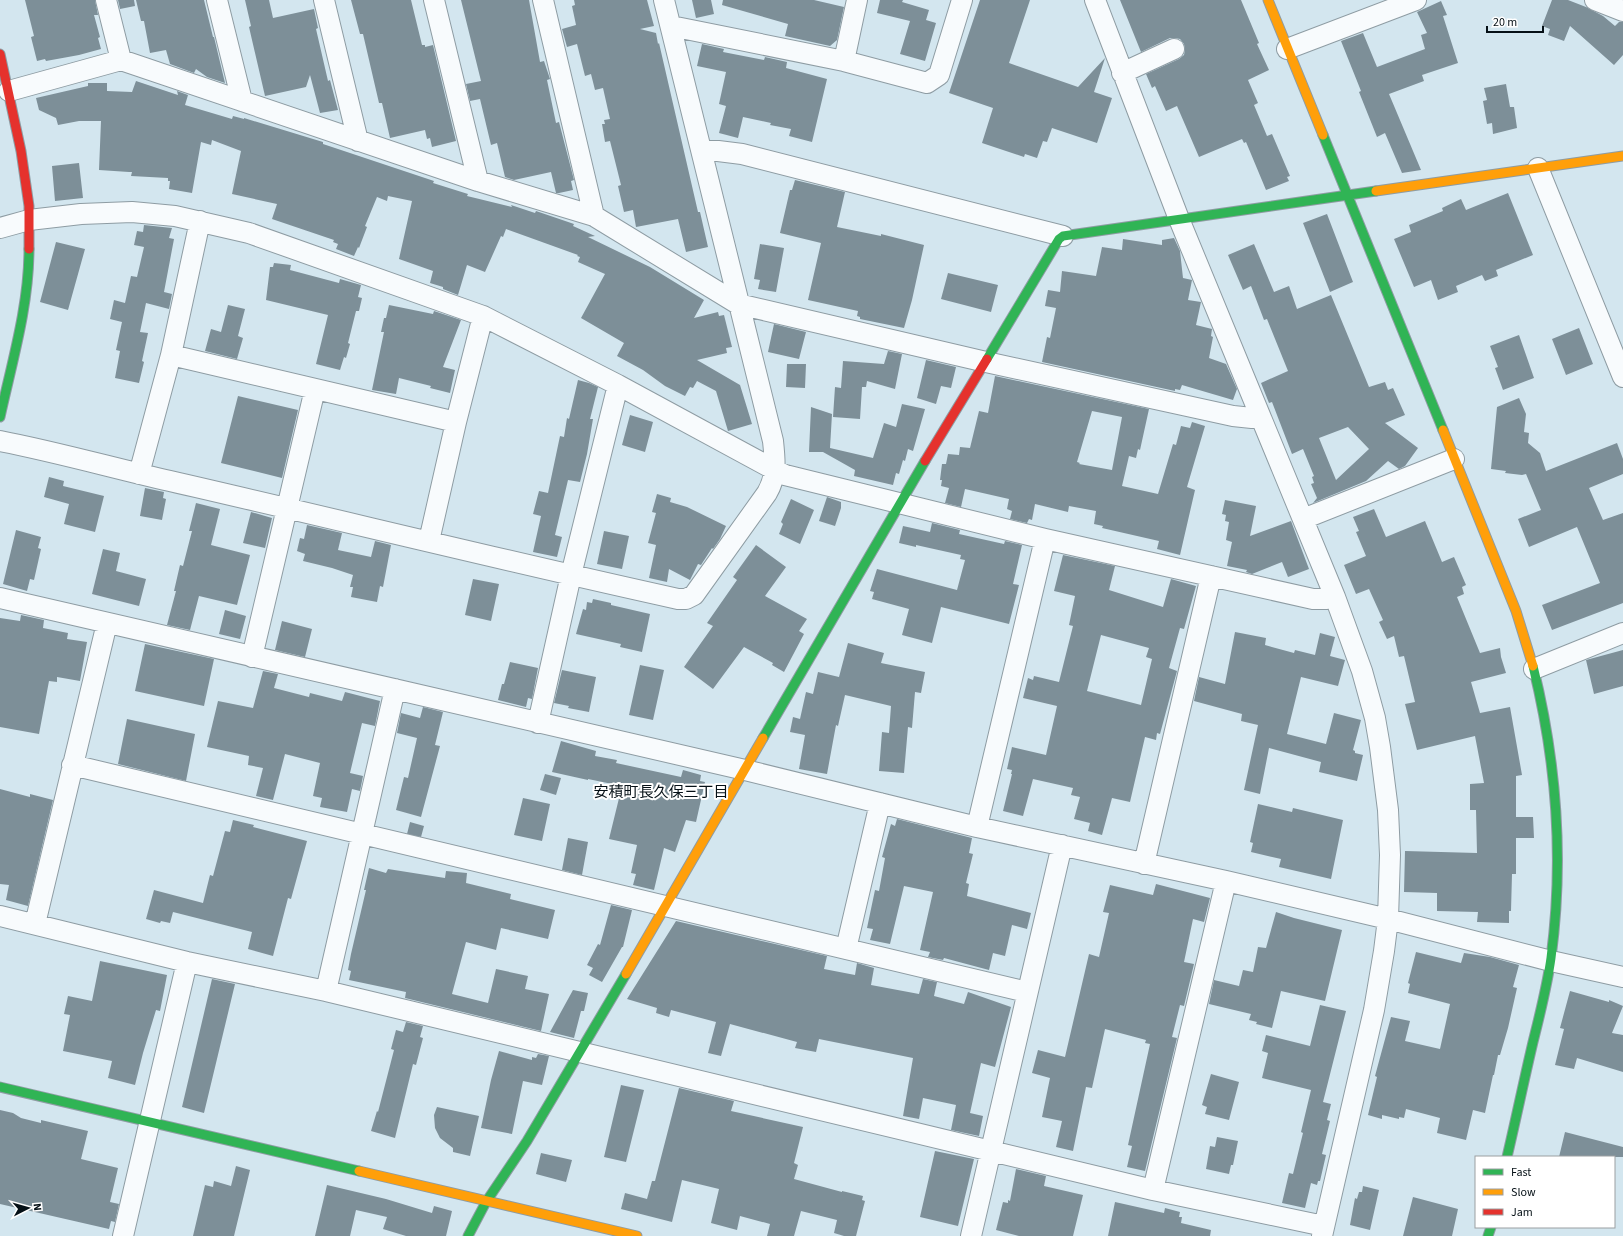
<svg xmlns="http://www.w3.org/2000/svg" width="1623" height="1236" font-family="'Source Sans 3','Noto Sans JP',sans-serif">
  <rect width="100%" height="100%" fill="#d3e6ef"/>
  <path fill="#7d8f98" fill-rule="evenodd" d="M25,0H95L98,15H94L100,37L98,38L101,49L79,55L46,61L45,59L37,61L31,37L34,36Z
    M118,0H134L135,6L120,9Z
    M136,0H204L213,37H214L225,83L207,77L196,69L194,73L170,64L166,50L150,53L144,21H141Z
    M245,0H269L273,18L314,9L318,28L316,29L328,81L330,80L338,110L320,113L310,75L306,87L265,96L249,27L251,26Z
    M351,0H411L422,45H425V47L433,45L456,141L432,147L430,138L427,139L425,130L390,138L382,103H379L363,34H360Z
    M461,0H529L540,62L544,61L550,79L547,80L556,123L559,122L574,180L571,181L573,190L559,193H556L551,172L514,180L505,177L497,143L491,145L480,99L470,101L466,84L481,81Z
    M574,0H647L654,26L640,29L656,33L658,44L659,43L698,212H700L708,247L686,252L678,219L636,227L633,210L624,212L618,186L621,185L610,141L605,142L602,124H605L604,120L610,119L603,88L595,90L591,74L585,76L577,44L567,47L562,29L576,25L572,6L575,5Z
    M692,0H711L714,14L696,18Z
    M723,0H814L844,7L837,40L830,46L785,36L788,24L722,5Z
    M880,0H903L902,2L929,10L926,20L936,23L925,61L900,54L910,21L877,13Z
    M980,0H1030L1009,63L1078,87L1105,58L1094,92L1112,98L1097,143L1052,128L1047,142L1043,141L1037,158L1025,154L1024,157L982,143L993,108L949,93Z
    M1120,0H1241L1259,43L1257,44L1269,70L1248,80L1258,103L1254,105L1267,136L1272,134L1290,176L1287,177L1289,181L1266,190L1246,142L1244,143L1242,139L1199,157L1177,106L1166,111L1155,86L1152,88L1146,74L1179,59L1184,55L1185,50L1184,44L1180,39L1175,38H1170L1141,52Z
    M1552,0H1568L1586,7L1603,16L1615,26L1619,22H1623V55L1614,65L1570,26L1564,41L1548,35L1550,29L1542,26Z
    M1441,1L1447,15L1443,16L1458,63L1422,75L1424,81L1389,94L1421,170L1402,173L1385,133L1377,137L1359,92L1361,91L1341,41L1363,33L1377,67L1425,49L1421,35L1427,33L1417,12Z
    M702,44L724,49L723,52L764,60L765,57L787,62L786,68L827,79L812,142L789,136L791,129L770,125L771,123L743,117L738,138L719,133L726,106L719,104L726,72L697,66Z
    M136,81L178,95L177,91L188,95L185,105L232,119L233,116L244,119V118L323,142V144L434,181L433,183L468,194L467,196L512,207L511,205L535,213L536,211L574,224L573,226L595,236L588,237L650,267L704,300L694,318L718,312L719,316L724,315L732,347L726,348L727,353L697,360L740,385L752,424L728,431L716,391L697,381L693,388L690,387L685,396L665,386L643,370L617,356L624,343L581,318L605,274L578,262L580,257L577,256L578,255L506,229L503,237L501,236L485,272L467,265L458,295L443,289V287L430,283L433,271L399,259L412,201L388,196L387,201L377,197L365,226L367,227L359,248L358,247L354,256L336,249L338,244L333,242L334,240L272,219L277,204L232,194L241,151L212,140L211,145L201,142L192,193L169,189L170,181H168V178L131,176L132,172H129L99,170L101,121H79L58,125L56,118L39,110L36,98L88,86V83H107V91L132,92Z
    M1506,84L1510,107H1514L1517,128L1493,134L1492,123L1487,124L1483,101L1487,100L1484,88Z
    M79,163L83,198L55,201L52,166Z
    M795,180L845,192L837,227L881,236V234L924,245L912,300L904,328L860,319V317L857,316L858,311L808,300L821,243L780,233L790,190H792Z
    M1508,193L1533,255L1496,270L1498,276L1485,281L1482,275L1456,286L1458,292L1438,300L1431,280L1414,287L1394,239L1411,232L1409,225L1443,211L1442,208L1461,199L1466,210Z
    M1327,214L1353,282L1330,292L1303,223Z
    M144,225L172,228L169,238L174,239L164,292L172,294L169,309L146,303L140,332L148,333L142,361L144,362L139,383L115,378L120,351L116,350L122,322L110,319L114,300L125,303L131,276L137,277L144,247L134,245L137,231L143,232Z
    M1174,238L1180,251L1183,278L1192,280L1188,300L1201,302L1196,325L1212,329L1211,336L1213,337L1209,358L1226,364L1237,389L1233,400L1182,385L1180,390L1175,389V391L1042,362L1047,337L1050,338L1056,308L1045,306L1048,290L1060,292L1062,271L1096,276L1102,247L1122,250L1123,239L1162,245V240Z
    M56,242L85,249L68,310L40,302Z
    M760,244L784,248L776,292L758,289L760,280L754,279Z
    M1254,244L1274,292L1289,286L1297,309L1331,295L1369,387L1385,382L1388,390L1393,388L1405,415L1385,423L1418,448L1405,466L1399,469L1388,461L1366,481L1313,503L1317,498L1311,484L1314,483L1312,477L1314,476L1303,449L1292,454L1272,402L1269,403L1261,383L1288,371L1267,319L1264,320L1251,286L1243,290L1228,255ZM1348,427L1369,449L1336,480L1319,438Z
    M274,263L291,265L290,270L339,283L340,279L361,285L358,297L362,298L359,311H356L348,343L350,344L346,358L344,357L340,370L316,364L328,315L266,300L270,267H273Z
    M948,273L998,285L991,312L941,299Z
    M228,305L245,309L238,336L243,338L237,359L205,351L211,329L221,332Z
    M389,305L433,314L434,311L461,320L443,367L455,370L450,393L430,388L431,386L399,378L396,394L372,390L384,332H381L384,318H386Z
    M774,324L806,332L799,359L768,352Z
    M1579,328L1593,364L1566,375L1552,339Z
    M1519,335L1534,378L1503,390L1495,368L1498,367L1490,346Z
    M888,351L902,354L895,389L867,381L866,387H862L860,419L833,417L835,387L841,388L843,361L884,364Z
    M926,360L956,367L951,388L941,386L936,404L917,398Z
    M787,364H806L805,388L786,387Z
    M995,376L1149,409L1140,450L1138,449L1136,458L1129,456L1122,486L1158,494L1173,444L1176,445L1181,426L1190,428L1192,422L1205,426L1187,487L1195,490L1180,555L1157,549L1159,541L1102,528L1103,526L1094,524L1096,511L1069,506L1068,512L1035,504L1032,520L1029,519L1027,523L1010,519L1012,511L1007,509L1009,499L965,489L961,507L945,503L949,488L941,486L942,480H940L942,464H946L948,454L959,455L960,447L970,448L979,411L988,413ZM1092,411L1122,417L1112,470L1079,464L1080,463L1077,462Z
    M578,380L589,383L598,387L590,419H593L587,454L580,482L568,480L555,535L562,537L557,557L533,552L541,516L533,514L539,491L548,493L560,436L564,437L567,418L569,419Z
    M238,396L298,410L282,478L221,463Z
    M1519,398L1526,414L1524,432L1529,433L1528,443L1540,453L1546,471L1617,443L1623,459V474L1589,488L1603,520L1623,513V603L1552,630L1542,605L1600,583L1577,527L1529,547L1518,519L1541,510L1526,474L1522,475L1505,473L1506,471L1491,469L1497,407Z
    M902,404L925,409L913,451L908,449L905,461L903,460L899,474L896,473L893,485L854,476L855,470L823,452H809L811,407L832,414L830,448L873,458L884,423L896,427Z
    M630,415L653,422L645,452L622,445Z
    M49,477L64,481L63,486L104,496L95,532L64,524L69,504L44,497Z
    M145,488L164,492L163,498L166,499L162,520L140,516Z
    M657,494L671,498L670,502L687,507L726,526L720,539L713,549L712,548L701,565L698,564L690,580L669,569L667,582L649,578L656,545L648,543L656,513L652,512Z
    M827,497L841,502V508L835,526L819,521Z
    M791,499L814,510L800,544L779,534L783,524L781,522Z
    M1225,500L1256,506L1250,536L1291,521L1309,569L1288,577L1282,562L1252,574L1246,572L1247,570L1227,566L1232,542L1226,540L1229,522L1225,521L1226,515L1222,514Z
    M196,503L220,509L211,545L250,555L237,605L199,596L190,630L167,625L176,591H174L180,565L183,566L192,531H189Z
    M1374,509L1386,537L1425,521L1442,562L1454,557L1466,585L1462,587L1464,594L1457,597L1480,653L1500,648L1501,657L1506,673L1471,682L1480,713L1510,707L1522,775L1516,776V817H1533L1534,838H1516V874H1512L1511,911H1509V923L1477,922L1478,912L1437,911V893L1404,892L1405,851L1477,853L1476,810H1470V784L1484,783L1475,736L1417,750L1405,704L1415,702L1404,656L1399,657L1394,636L1387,639L1379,622L1383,620L1369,589L1356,594L1344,565L1366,556L1356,532L1359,531L1353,517Z
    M251,512L272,518L265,548L243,543Z
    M932,523L960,530L959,534L1004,544L1005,541L1022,545L1013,584L1019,585L1009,624L941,607L932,643L902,635L909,609L872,599L874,592L870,591L877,569L957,590L965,560L960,559L961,555L916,545V547L899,543L903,526L930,532Z
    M307,525L342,533L338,550L371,557L375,541L391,545L383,587L380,586L377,602L351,597L353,587H350L353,575L332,568L303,561L305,554L297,551L300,538L304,539Z
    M16,530L41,537L38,548L41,549L34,580L30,579L27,591L3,584Z
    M604,531L629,536L622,569L597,564Z
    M756,545L786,567L765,596L807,619L799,631L804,634L784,672L772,665L773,663L744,647L713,689L684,667L713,626L707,623L737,580L733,577Z
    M103,549L120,553L116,571L146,579L139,606L92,594Z
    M1063,555L1115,566L1109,590L1163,607L1171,579L1196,586L1184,629L1180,628L1169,668L1177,671L1160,734L1157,733L1156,740L1145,737L1130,802L1112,798L1102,835L1088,831L1090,823L1074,819L1080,797L1071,795L1073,788L1033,779L1023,816L1003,811L1012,774H1011L1012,770L1007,769L1012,747L1046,755L1057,706L1023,698L1028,678L1033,680L1034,676L1059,682L1073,626L1069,625L1075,596L1054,591ZM1101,635L1149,648L1146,657L1152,659L1141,705L1087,691Z
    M473,579L499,584L491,621L465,615Z
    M593,599L611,603V605L650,614L642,652L620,647L621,644L576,634L583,609L586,610L587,602L592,603Z
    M225,610L246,616L240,639L219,634Z
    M21,615L44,620L43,628L68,633L67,639L87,642L80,681L57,677V682L49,681L39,734L0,727V618L20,621Z
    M282,621L312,629L305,657L275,650Z
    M1235,632L1266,638L1265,645L1294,653L1295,650L1315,655L1320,633L1335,637L1330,656L1345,660L1338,686L1301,677L1287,734L1326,744L1334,713L1361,720L1353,750L1355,751V753L1363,755L1357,781L1319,772L1321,762L1269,748L1260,794L1244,790L1258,725L1241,721L1242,714L1194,701L1199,677L1225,684Z
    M848,643L884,653L881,663L925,672L921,693L915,692L912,728L908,727L904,773L879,771L882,732L889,733L891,706L845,695L838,726L836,725L827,774L799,769L805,735L790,732L793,717L800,719L806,692L813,694L818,672L839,677Z
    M145,644L214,659L204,706L135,691Z
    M1623,650V686L1594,694L1586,660Z
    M510,662L538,668L532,699L528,698L526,707L498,700L502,684H504Z
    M640,665L664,670L653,720L629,715Z
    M562,670L596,677L589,712L568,708L569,706L554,703Z
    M263,671L278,674L274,688L309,697L310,693L342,701L345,692L380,701L375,726L362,723L350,773L363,776L360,791L352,789L347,812L320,807L322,798L313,796L320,763L285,754L273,800L256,796L263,768L248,765L249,756L207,747L218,701L253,708Z
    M423,707L443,712L435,745L440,746L421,817L396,810L404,777L408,778L417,738L397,733L401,713L420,718Z
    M127,719L195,734L186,781L118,764Z
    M561,741L596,751L595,756L617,760L616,763L681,777L683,770L701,775L700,781L705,782L696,822L686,820L675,852L664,848L654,890L633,885L636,874L631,873L637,845L609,839L622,786L588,779V780L552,772Z
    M545,774L561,778L556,795L540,790Z
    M0,789L30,797V794L53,800L28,906L6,900L9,885L0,884Z
    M523,798L550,804L542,841L514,835Z
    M1258,804L1292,812L1293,808L1343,820L1331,879L1279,867L1281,859L1251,852L1253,843L1250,842Z
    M897,819L972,838L969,853L973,854L966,883L969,884L967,896L1031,913L1027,929L1012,925L1005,956L993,953L989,970L944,958L943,960L928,957L930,952L920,950L933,892L904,886L890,944L870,940L873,929L867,928L875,890L879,891L885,858L882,857L891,824L895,826Z
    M233,820L254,825L253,827L307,841L291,899L288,898L273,956L248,949L252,932L173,912L170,923L161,921L160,923L146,919L154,890L203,903L210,875L213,876L225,831L230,832Z
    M410,822L424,826L421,837L407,834Z
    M568,838L588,842L582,875L562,870Z
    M369,868L386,873L388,869L445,878L446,871L467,873L466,883L511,894L510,899L555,910L548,939L501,928L496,950L466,942L452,994L488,1003L496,969L528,976L525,989L549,994L541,1031L405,998L406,992L349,980L351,971L348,970L351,954L366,890H364Z
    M1156,884L1210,898L1204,922L1193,919L1184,962L1194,964L1184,1006L1180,1005L1172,1037L1177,1038L1145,1171L1127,1167L1132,1146L1128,1145L1150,1044L1145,1043L1146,1040L1105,1029L1092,1088L1086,1087L1073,1151L1056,1147L1062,1121L1042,1117L1050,1078L1032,1073L1038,1050L1065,1057L1089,954L1099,957L1109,913L1103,912L1110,885L1153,895Z
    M611,905L632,910L623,947H622L602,982L589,975L593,968L587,965L598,944L600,945Z
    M1276,912L1294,918L1342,930L1325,1001L1281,991L1272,1028L1256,1024L1257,1022L1249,1020L1251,1014L1209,1004L1214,980L1239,986L1243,970L1253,972L1258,947L1266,948Z
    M676,921L827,956L824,969L855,975L857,963L874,968L871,985L919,994L923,979L937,982L934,996L964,1004L968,992L1011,1007L995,1067L981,1063L970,1113L983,1116L979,1136L951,1130L956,1105L923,1098L919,1119L903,1116L913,1058L819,1039L816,1052L795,1048L797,1042L730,1024L721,1056L708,1053L716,1022L671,1010L669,1017L656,1013L657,1008L627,999Z
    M1416,952L1461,963L1464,953L1490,957L1519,965L1513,987L1517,988L1508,1028L1500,1055H1498L1494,1075H1493L1485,1113L1473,1110L1466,1140L1437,1133L1440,1118L1406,1109L1404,1118L1399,1117V1119L1382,1115V1119L1368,1115L1377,1077L1375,1076L1391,1017L1410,1021L1405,1041L1440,1049L1450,1004L1408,993L1410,984L1408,983Z
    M100,961L167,975L160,1011L156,1010L143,1053L135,1085L108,1078L112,1061L63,1051L70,1015L64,1014L68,996L92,1001Z
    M212,979L235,984L204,1113L182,1107Z
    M573,990L588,993L584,1011H581L574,1038L550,1032Z
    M1570,991L1609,1002V1000L1623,1006L1612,1033L1623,1035V1072L1577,1058L1574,1069L1555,1065L1564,1029L1560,1028Z
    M1320,1005L1346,1011L1323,1102L1331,1104L1327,1120L1330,1121L1322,1154L1326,1155L1320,1181H1318L1317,1185L1311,1183L1305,1208L1282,1203L1289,1173L1293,1174L1303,1133L1301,1132L1311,1090L1262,1078L1268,1053L1262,1051L1266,1035L1310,1046Z
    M406,1022L423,1026L420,1037L423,1038L416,1065L413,1064L395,1138L371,1131L377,1111L378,1112L394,1050L391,1049L396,1030L403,1032Z
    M499,1051L532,1060V1057L536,1058L538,1054L549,1056L542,1085L523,1081L512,1134L481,1128L491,1080Z
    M1211,1074L1239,1082L1229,1120L1205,1114L1207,1107L1202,1105Z
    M621,1085L644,1090L626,1162L604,1157Z
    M679,1088L734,1101L731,1111L803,1127L794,1163L798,1165L794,1179L842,1192V1191L863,1196L862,1200L865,1201L856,1236H844L834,1233L837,1220L801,1211L794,1236H767L770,1224L740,1216L737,1230L711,1223L719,1189L682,1180L672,1222L621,1209L625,1193L647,1199L652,1181H655L657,1173Z
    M437,1107L479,1116L470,1156L453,1152V1148L440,1138L435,1128L434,1115Z
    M0,1110L13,1113L21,1118L41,1123V1120L88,1131L81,1159L118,1168L110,1202L119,1204L115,1222L111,1221L109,1229L0,1204Z
    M1565,1132L1623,1147V1157H1559Z
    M1217,1137L1238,1141L1233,1165H1231L1229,1174L1206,1169L1210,1146L1215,1147Z
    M935,1151L974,1159L958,1226L920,1217Z
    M541,1153L572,1160L566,1182L536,1174Z
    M236,1166L250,1170L234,1236H193L205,1185L213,1187L214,1181L231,1186Z
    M1016,1169L1046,1176L1044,1186L1083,1195L1073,1236H1019L996,1230L1003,1202L1008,1203V1200L1010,1201Z
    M327,1185L386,1199L432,1213L434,1206L452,1211L446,1236H406L383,1229L387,1217L356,1210L350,1236H315Z
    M1363,1186L1379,1190L1370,1230L1350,1225L1355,1198L1357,1199L1359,1192H1362Z
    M1413,1197L1458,1209L1452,1236H1403Z
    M1115,1202L1164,1213L1165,1208L1180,1212L1179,1217H1182L1181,1223L1211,1230L1210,1236H1108Z"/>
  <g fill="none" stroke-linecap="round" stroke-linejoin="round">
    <g stroke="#8e9ca3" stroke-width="22">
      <path id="street" d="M106,0L121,60
        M217,0L242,101
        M324,0L358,141
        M434,0L478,181
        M543,0L594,216
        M1095,0L1179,219L1335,597L1362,671L1375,718L1380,747L1388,810L1390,855L1388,919L1384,951L1374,1010L1322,1236
        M1595,0L1623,11
        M671,26L844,61L927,83L939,75L962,0
        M1287,49L1416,0
        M844,61L857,0
        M1122,73L1174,49
        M9,91L121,60L478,181L594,216L738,304L986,362L1233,416L1252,418L1260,417
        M702,151H718L742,154L1063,236
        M1538,168L1623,377
        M200,221L171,355L456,422
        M0,228L29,220L81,214L132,212L175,216L249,233L483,316L618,385L775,470L785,475L1045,539L1313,599H1326L1335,597
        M0,441C57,452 113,468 170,481C340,520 509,562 678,599H686L694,595L767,493C777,476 775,460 773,441L664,0
        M139,474L171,355
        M1303,519L1454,459
        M429,541L456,422L483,316
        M0,598L745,770L977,827L1226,881L1388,919L1551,961L1623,977
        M252,657L315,389
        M1534,669L1623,633
        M538,723L571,575L618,385
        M72,765C390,843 709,916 1027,992
        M977,827L1045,539
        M1144,864L1211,576
        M0,916L187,962L326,991L1153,1190L1324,1226
        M35,924L107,623
        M846,949L880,803
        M326,991L395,689
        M1153,1190L1226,881
        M123,1236L187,962
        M971,1236L1062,845"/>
    </g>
    <g stroke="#8e9ca3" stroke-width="11">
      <path id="fast" d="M1323,135L1443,430
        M987,359L1059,239L1063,236L1376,191
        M0,417C12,362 29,306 29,249
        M763,738L925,461
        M0,1087L359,1171
        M1507,1157C1516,1119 1524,1080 1533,1042C1540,1014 1547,987 1551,958C1564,860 1557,763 1533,666
        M468,1236L486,1202L527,1141L626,974
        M1488,1236L1491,1227"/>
    </g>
    <g stroke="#8e9ca3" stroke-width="11">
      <path id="slow" d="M1268,0L1323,135
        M1376,191L1623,156
        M1443,430L1516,611L1533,666
        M626,974L763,738
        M359,1171L637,1236"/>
    </g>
    <g stroke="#8e9ca3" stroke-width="11">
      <path id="jam" d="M0,54L21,151L29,206V249
        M925,461L987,359"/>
    </g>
    <use href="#street" stroke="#f8fbfd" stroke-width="20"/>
    <use href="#fast" stroke="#30b455" stroke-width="9"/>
    <use href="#slow" stroke="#ff9f0a" stroke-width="9"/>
    <use href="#jam" stroke="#e5322d" stroke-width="9"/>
  </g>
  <g text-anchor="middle" stroke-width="4" stroke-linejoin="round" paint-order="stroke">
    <g font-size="15" fill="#051016" stroke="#fff">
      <text x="661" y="797">安積町長久保三丁目</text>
    </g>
  </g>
  <rect x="1475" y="1156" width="140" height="72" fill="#ffffff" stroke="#9b9fa2"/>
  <rect x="1483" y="1169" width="20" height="6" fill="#30b455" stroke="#9b9fa2"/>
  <text x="1511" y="1176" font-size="12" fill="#051016">Fast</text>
  <rect x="1483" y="1189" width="20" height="6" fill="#ff9f0a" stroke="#9b9fa2"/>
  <text x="1511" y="1196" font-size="12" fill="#051016">Slow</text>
  <rect x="1483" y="1209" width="20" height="6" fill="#e5322d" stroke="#9b9fa2"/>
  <text x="1511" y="1216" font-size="12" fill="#051016">Jam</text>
  <g transform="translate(28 1208) rotate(84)" stroke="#ffffff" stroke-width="3" paint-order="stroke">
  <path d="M0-3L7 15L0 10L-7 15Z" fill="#051016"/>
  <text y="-6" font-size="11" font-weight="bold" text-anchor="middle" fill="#051016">N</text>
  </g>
  <path d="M1487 26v6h56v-6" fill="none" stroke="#051016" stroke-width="2"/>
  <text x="1493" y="26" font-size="12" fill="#051016" stroke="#ffffff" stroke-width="3" paint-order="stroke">20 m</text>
</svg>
